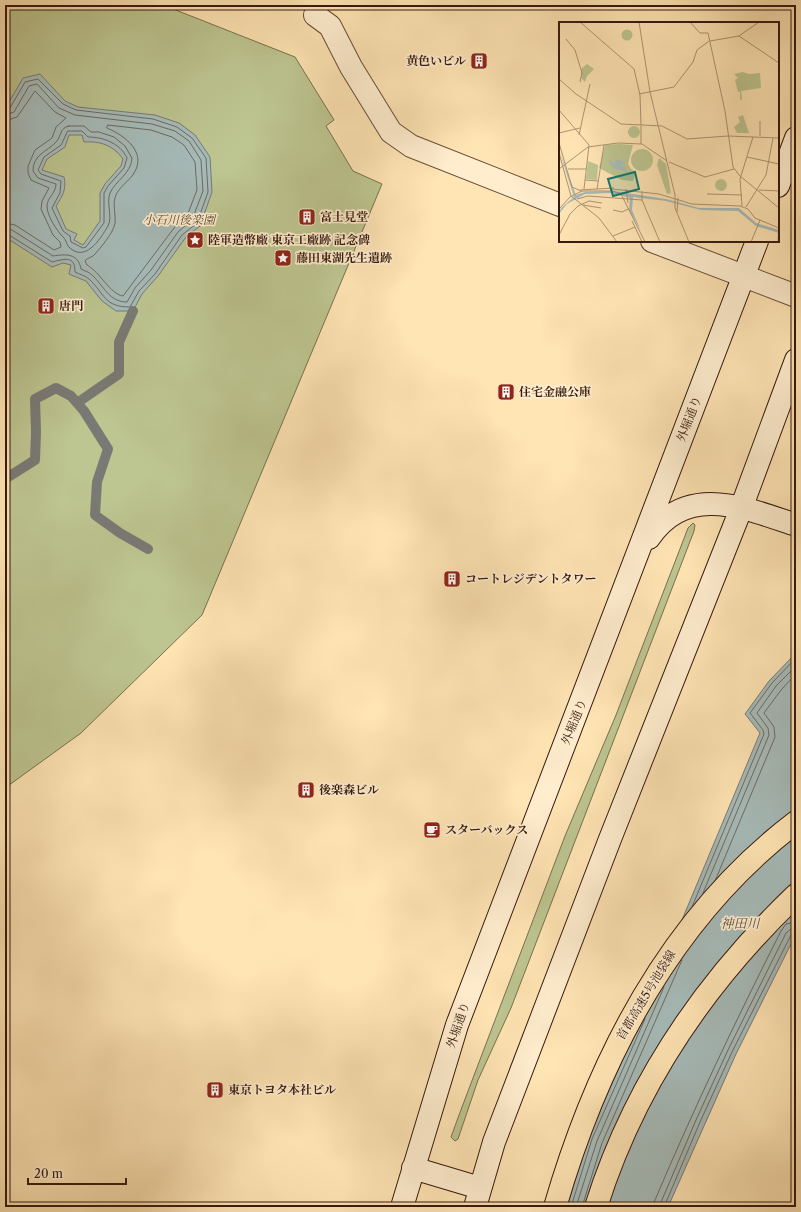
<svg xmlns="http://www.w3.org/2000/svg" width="801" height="1212" font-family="'Libre Caslon Text','Noto Serif JP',serif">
  <rect width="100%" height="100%" fill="#ffe4b4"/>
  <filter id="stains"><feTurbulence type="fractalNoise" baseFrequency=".005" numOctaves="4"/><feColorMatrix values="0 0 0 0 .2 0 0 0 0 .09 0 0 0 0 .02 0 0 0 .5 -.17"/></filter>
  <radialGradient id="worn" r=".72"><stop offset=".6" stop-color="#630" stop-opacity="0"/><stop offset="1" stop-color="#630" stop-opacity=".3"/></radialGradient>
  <path fill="#bdc590" stroke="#7a6f4f" d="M5,5H163L295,57L334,120L326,126L353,171L382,184L202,615L81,733L5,788Z
    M693,523L695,525L694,531L511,1008L478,1080L458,1139L455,1141L451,1137L462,1107L565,836L616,715L688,528Z"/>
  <path fill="#a6bbb9" stroke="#797a75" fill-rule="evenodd" d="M40,74L65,101L78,107L155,115L179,123L195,135L210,157L212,192L200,226L186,237L158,276L142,294L133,311H116L102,301L86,281L69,274L71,265L63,263L52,267L5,237V109L23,78ZM69,135H82L84,142C100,141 113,145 123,159L121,166L105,184L100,193V221L83,245L74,240L77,234L66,229L56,206C62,197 67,189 64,177L42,170L47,159L65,147Z
    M796,653V934L736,1054L668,1207H567L588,1138L644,1011L760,733L745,714L769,681Z"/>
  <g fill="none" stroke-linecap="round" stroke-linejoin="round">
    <path stroke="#6e6a64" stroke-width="1" d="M5,110L10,108L25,82L38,79L63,104L76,110L153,119L177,127L192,138L206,158L208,192L197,223L182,235L155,274L139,291L130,307C104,307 105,294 89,279C86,276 79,274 75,272C75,255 65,259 52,262L9,235L5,234
      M5,115L14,112L29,86L37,84L59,108L75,115L152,124L175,131L189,141L201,160L203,191L192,220L178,232L151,270L135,288L127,302C109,302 104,286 92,275C89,272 85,271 81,269C78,253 66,254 53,256L12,230L5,229
      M5,121L17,117L35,91L55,112L66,118L56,127L52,138L35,150L28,166V173L31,180L49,188L42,201L41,209L53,235L60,242L61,247L54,250L15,225L5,223
      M108,125L151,130L172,137L184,145L195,162L197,190L187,216L174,228L123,296C110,294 100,272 87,265L85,261C87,258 90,258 93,256C100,249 114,232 115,223C116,214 112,203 116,195C119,188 127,182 132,176C149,154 126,136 107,128Z
      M69,126H84L91,132H99L114,137L125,146L132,158C131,174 116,180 110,193C106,203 113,217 108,226C100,240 84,264 68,246C66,243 66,240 64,238C57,231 47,216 47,206C47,198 56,193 56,184L38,178L33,171C33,154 47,152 56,142C62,136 59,128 69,126Z
      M68,131H82L88,137C103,137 120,143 127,158L124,168L108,186L104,193V223L86,247L83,248L71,242L70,236L63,231L52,208L60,193L61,181L41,174L38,170L44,157L61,145Z
      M715,881L775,737L774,727L764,713L781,690L796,674
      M703,893L769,735L768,728L757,713L776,686L796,666
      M692,907L764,734L763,730L750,713L772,683L796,658
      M571,1207L592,1139L645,1019
      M576,1207L597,1141L664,987
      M582,1207L602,1143L682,960
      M653,1207L655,1200C694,1108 736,1020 781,931L786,924L796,922
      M659,1207L696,1120L728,1050L786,933L791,929L796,928
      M664,1207L700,1122L732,1052L791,935L796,933"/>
    <path stroke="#797a75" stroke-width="10" d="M77,403L119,374V342L133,311
      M5,479L35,460L36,432L35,399L56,388L71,396L84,411L108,449L97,482L95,515L120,533L148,549"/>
    <g stroke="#684c38" stroke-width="24">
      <path id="street" d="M315,15L330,26L351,67L391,132L411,146L560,205
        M652,241L796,296"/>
    </g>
    <g stroke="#36190e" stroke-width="24">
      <path id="secondary" d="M778,186L796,138
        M649,538C686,482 745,508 796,525
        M413,1168L480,1188
        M402,1207L457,1025L757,241
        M475,1207L494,1142L610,839L739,514L796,360"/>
    </g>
    <g stroke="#36190e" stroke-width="24">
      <path id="highway" d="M555,1207C598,1059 671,917 796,822
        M596,1207C634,1086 705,982 796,895"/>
    </g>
    <use href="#street" stroke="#ffedce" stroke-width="22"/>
    <use href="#secondary" stroke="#ffedce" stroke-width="22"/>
    <use href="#highway" stroke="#ffe4b4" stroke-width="22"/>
  </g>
  <defs>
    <g id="building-square" transform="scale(0.9)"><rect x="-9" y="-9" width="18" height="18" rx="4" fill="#8f2418" stroke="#ffedce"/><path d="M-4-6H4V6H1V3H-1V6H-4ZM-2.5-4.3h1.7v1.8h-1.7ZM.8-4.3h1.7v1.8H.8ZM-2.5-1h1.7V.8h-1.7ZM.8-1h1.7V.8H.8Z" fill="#fff"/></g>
    <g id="sight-square" transform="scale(0.9)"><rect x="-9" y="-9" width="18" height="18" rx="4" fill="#8f2418" stroke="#ffedce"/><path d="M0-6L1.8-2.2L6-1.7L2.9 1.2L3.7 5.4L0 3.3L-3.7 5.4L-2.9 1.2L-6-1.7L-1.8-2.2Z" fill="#fff"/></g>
    <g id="cafe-square" transform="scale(0.9)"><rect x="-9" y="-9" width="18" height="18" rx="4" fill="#8f2418" stroke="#ffedce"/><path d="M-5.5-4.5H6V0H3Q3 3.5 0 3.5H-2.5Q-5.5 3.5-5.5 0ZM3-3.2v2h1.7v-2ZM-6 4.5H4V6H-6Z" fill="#fff"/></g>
  </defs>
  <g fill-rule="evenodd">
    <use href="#building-square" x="479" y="61"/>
    <use href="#building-square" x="307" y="217"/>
    <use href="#sight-square" x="195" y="240"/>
    <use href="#sight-square" x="283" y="258"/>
    <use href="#building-square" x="46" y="306"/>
    <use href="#building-square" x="506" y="392"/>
    <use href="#building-square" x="452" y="579"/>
    <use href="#building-square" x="306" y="790"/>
    <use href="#cafe-square" x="432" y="830"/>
    <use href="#building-square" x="215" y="1090"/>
  </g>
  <g text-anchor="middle" stroke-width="3.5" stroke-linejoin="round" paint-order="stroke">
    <g font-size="12" font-weight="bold" fill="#36190e" stroke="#ffedce" text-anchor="start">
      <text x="466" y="65" text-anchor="end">黄色いビル</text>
      <text x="320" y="221">富士見堂</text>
      <text x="208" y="244">陸軍造幣廠 東京工廠跡 記念碑</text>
      <text x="296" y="262">藤田東湖先生遺跡</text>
      <text x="59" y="310">唐門</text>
      <text x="519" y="396">住宅金融公庫</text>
      <text x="465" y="583">コートレジデントタワー</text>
      <text x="319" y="794">後楽森ビル</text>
      <text x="445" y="834">スターバックス</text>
      <text x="228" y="1094">東京トヨタ本社ビル</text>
    </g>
    <g font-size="12" font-style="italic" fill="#5e4d35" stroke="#ffedce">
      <text x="179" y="224">小石川後楽園</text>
    </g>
    <g font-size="12" fill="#36190e" stroke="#ffedce">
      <text transform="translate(689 419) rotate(-69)" y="4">外堀通り</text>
      <text transform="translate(574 722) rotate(-68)" y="4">外堀通り</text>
      <text transform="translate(646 995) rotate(-59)" y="4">首都高速5号池袋線</text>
      <text transform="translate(458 1025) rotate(-71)" y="4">外堀通り</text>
    </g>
    <g font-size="13" font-style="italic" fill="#5d524a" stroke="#ffedce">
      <text x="740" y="928">神田川</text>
    </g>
  </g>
  <g transform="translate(559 22)">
    <rect width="220" height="220" fill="#ffe4b4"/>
    <path d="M62.5 13a5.5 5.5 0 1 1 11 0a5.5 5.5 0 1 1-11 0ZM28,42L35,47L28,54L26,60L22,56V47ZM184,50L190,52L201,51L202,66L182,69L183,77L181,78V70H179L176,58L179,56L175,52ZM184,93L190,111H178L175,105L181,100L179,95ZM69 110a6 6 0 1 1 12 0a6 6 0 1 1-12 0ZM60,122L74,123L69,142L72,147L77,150L74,159L63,158L40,146L46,123ZM72 138a11 11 0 1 1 22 0a11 11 0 1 1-22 0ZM100,136L107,142L112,171L108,172L98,143ZM29,139L39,143L38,158L27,157ZM156 163a6 6 0 1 1 12 0a6 6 0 1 1-12 0Z" fill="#bdc590"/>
    <path d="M0,128L17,173L26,170L54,169L107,177L140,186H180L197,201L220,208V211L197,204L179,189L142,188L107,179L74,175L73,188L82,209L70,188L71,176L53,171L26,172L8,182L0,192L2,186L15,175ZM58,137L65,140L63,143L68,148V150L54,146L50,140L52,138L55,142Z" fill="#a6bbb9"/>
    <path fill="none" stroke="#af9372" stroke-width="1" d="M21,0L75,47L81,73L82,103M80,0L91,70L116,173V186L130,220M131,0L141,11H149L166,89L174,145L181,154L220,186M180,14L220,41M7,17L16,28L23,51L21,60M151,19L180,14L200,0M0,57L17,72L62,102L103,104L128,117L169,114M80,72L115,65L134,40L138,28L150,19M0,88L30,123L25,167M201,99V114M82,104V122M0,111L21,106M20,113L31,62M169,114L220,116M0,121L13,165L22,169H54L62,172L86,220M0,131L12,174L40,196L58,220M188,135L220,142M110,140L146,155L175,147M0,147L29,125L59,121L83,122L108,139M9,147H27M26,158L39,159M38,167L45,123M53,167L100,172L133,182L181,184L189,187L196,196L220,206M67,167L69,181M21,168L55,166M200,168L220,169M83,169V178L101,220M148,172L183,173M18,177L29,174L83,178M24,183L42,186M183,184L181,157L194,115M187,185L207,153L214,116M0,187L11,175L23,169M54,188L63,190L69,187M118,190L119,176M73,199L83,220M0,213L11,192L19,184L30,179L43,181M54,214L76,205M192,220L201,198M219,220L220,199"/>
    <path fill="#0f766e" fill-opacity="0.15" stroke="#0f766e" stroke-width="2" d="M76,150L80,167L54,174L49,157Z"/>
    <rect width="220" height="220" fill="none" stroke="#36190e" stroke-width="2"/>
  </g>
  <rect width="801" height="1212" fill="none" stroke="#ffe4b4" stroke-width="20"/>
  <rect x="6" y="6" width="789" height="1200" fill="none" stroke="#36190e" stroke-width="2"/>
  <rect x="10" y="10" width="781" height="1192" fill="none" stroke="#36190e"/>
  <path d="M28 1178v6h98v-6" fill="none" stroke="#36190e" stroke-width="2"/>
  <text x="34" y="1178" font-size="12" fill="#36190e" stroke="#ffedce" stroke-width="3" paint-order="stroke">20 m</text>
  <rect width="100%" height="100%" filter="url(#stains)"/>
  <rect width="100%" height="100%" fill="url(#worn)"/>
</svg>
